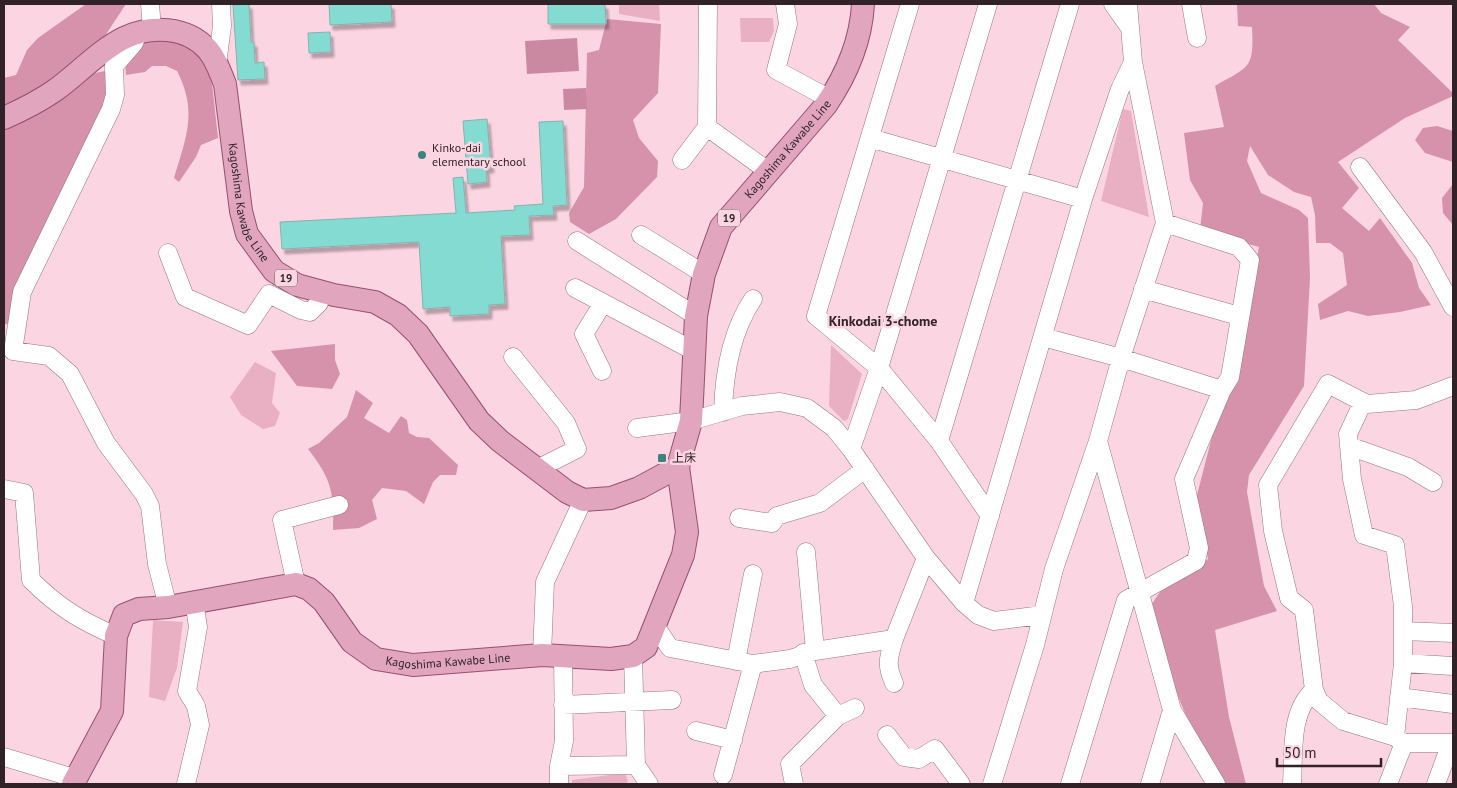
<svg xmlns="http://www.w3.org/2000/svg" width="1457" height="788" font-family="'PT Sans','Noto Sans JP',sans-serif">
  <defs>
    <filter id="shadow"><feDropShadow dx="3" dy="5" stdDeviation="1" flood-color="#0004"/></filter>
  </defs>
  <rect width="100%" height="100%" fill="#fcd5e2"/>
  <path fill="#e9afc3" d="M619,4H659L660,21L619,14Z
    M740,18H773L774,31L769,42H741Z
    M1123,109L1131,111L1149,217L1101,201Z
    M831,345L862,374L848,419L844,421L829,406Z
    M255,362L276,373L272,403L280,413L275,426L263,429L241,415L230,397Z
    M153,620L183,622L177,668L165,701L149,697Z
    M625,773L628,781L626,784H572V780Z"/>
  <path fill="#d592aa" d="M86,4H126L97,48L46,89L4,110V78L16,75L27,50L38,38Z
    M1237,4H1374L1381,13L1410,27L1398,40L1453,93V96L1405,118L1338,162L1359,188L1342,208L1369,231L1380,218L1412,263L1419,288L1431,305L1400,312L1368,316L1348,311L1320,320L1318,304L1347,285L1343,253L1330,243H1316L1315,215L1311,197L1294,192L1268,175L1250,146L1247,161L1261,193L1299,210L1308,218L1310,278L1304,386L1249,475L1247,492L1264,586L1277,611L1215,630L1229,717L1246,784H1223L1185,713L1159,651L1147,611L1160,592L1208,559L1196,499L1216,421L1236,377L1259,247L1200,230L1203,203L1190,180L1184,133L1224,127L1215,86C1250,66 1254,69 1252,27L1238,26Z
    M607,19L661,24L658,93L633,120L639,138L658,161L657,177L616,219L589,234L570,222L569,213L584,187L587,53L599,50Z
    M145,35L163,36L197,49L211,74L218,138L201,145L196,157L179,182L174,178C186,137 198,112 177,71L166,66H152L145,72L126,75L125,61Z
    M105,71L111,94L13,315L7,324H4V128L90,74Z
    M1437,126L1453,131V162L1425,153L1415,140L1423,128Z
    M1453,184V225L1443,213L1442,198Z
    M335,344V360L340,374L332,389L297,386L271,351Z
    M356,390L373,403L364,418L389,433L401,416L407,420L409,433L417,437L429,438L458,465L456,475H440L433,482L424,504L406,491L382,488L372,500L377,519L359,528L333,530C334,492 332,480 308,449L319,443L347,417Z"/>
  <path fill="#cb89a1" d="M577,38L579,71L527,74L525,41Z
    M586,88L587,109L564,110L563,89Z"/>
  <path fill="#83dbd2" stroke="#86b2ad" filter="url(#shadow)" d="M249,4L251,42H254L255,63L264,62L265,79L238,80L233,5Z
    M329,4H391L392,22L330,25Z
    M548,4H605L606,24H548Z
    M330,32L331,52L309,53L308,33Z
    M487,119L491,168H486L487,182L468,184L463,121Z
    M563,121L567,205L553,206L554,215L529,216L530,235L501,236L505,304L489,305V314L450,316V307L423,309L419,242L282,249L280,222L456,213L453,178L463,177L466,213L515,210L514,206L543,204L539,122Z"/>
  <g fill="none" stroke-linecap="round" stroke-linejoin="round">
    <g stroke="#987581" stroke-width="19">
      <path id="minor" d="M150,4L152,29
        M708,4L707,127L768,171
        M785,4L788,24L776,70L830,99
        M910,4L816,316L879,368L939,441L990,516
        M1113,4L1130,28
        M1191,4L1197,38
        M138,33L134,43L114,66L115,95L111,109L22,292L13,351L49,356L70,374L106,443L144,494L150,506L157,564L168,607
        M217,64L222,26L221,4
        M870,138L1083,199
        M682,160L707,127
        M1360,167L1423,252L1453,307
        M641,235L704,274
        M577,241L696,316
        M168,253L185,297L248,325L269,294L301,310L310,312L319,303L322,292
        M575,288L694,351
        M1143,289L1239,316
        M1043,337L1121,358L1222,390
        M513,357L566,423L577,449L537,469
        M602,371L584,334L603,303
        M1453,386L1416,400L1367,404L1328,384L1268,485L1273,531L1289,598L1304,610L1314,690L1319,701L1343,721L1395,737L1404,743H1453
        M1363,402L1348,434L1352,479L1364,535L1395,545L1403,606V663L1395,737
        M723,412C724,374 731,332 753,299
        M637,428L691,421L742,406L780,402L807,408L834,428L851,449L926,558L964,603L978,615L994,621L1042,615
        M939,441L1070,4
        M1098,441L1172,710L1216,784
        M1349,446L1408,467L1433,482
        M851,449L879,368L988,4
        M4,489L24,493L31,580C58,607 81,621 116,636
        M739,518L772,523L777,516L820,503L865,469
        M806,552L815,651
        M296,584L282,520L339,505
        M964,603L1083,199L1120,89L1133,62
        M656,627L670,648L753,664L790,659L815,651L894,639L926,558
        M1403,631L1453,633
        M894,639C888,659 886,665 894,683
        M542,655L545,582L583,500
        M563,655L564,741L559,766L636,765
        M633,656L636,765L649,784
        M736,661L753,574
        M1403,663L1453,666
        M1399,697L1453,704
        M563,705L672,700
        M838,716L855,708
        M696,731L733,740
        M887,735L904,757L919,759L935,749L961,784
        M4,757L74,778
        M559,766V784
        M723,775L753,664
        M186,784L200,725L196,706L187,691L198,627L194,601
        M794,784L790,764L838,716L813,685L803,653
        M992,784L1035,645L1054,569L1098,441L1121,358L1165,223L1133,62L1128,4
        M1070,784L1126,600L1196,561L1199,548L1184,479L1222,390L1230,377L1250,260L1239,247L1165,223
        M1150,784L1172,710
        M1292,784C1294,754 1289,712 1314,690
        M1388,784L1404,743
        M1436,784L1451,743"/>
    </g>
    <g stroke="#97506d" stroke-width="24">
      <g id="major">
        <path id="s1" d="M4,118C22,110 38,102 54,91C77,75 98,51 124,38C150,25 187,26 208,50C216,59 220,72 225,84L241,211L247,234L274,271L297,285L334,295L375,302L398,315L418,334L479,421L500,441L567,492L583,500L611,498L639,488L678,467"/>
        <path id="s2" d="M73,784L112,711L116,636L124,615L139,609L168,607L296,584L309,589L324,602L352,642L376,659L413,665L542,655L611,659L633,656L646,647L683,555L687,532L678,467L691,421L696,316L704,274L721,227L826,105C847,74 861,42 863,4"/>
      </g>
    </g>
    <use href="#minor" stroke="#fff" stroke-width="18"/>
    <use href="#major" stroke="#e2a5be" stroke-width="22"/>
  </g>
  <g fill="#3c837d" stroke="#fcd5e2" stroke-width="2">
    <circle cx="422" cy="155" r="5"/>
    <rect x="657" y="453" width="10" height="10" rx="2.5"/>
  </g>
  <g text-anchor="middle" stroke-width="5" stroke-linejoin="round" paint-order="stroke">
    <g fill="#fcd5e2" stroke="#6e585f" stroke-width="1">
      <rect x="718" y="209.5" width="22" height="17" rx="4"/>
      <rect x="275" y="269.5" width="22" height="17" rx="4"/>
    </g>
    <g font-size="11" font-weight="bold" fill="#312227">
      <text x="729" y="222">19</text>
      <text x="286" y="282">19</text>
    </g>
    <g font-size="12" fill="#312227" stroke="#fcd5e2" text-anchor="start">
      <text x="432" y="152">Kinko-dai<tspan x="432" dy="14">elementary school</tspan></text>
      <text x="672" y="462">上床</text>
    </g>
    <g font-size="12" fill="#312227" stroke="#fcd5e2">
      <text dy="4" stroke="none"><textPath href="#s2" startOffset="1278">Kagoshima Kawabe Line</textPath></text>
      <text dy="4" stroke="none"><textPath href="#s1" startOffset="396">Kagoshima Kawabe Line</textPath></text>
      <text dy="4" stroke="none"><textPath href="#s2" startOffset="540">Kagoshima Kawabe Line</textPath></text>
    </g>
    <g font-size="14" font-weight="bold" fill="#312227" stroke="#fcd5e2">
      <text x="883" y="326">Kinkodai 3-chome</text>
    </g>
  </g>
  <rect width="1457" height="788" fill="none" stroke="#312227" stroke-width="10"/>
  <path d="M1277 758v8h104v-8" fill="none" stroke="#312227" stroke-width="2.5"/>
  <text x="1284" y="758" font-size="15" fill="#312227" stroke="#fcd5e2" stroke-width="4" paint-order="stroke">50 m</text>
</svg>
